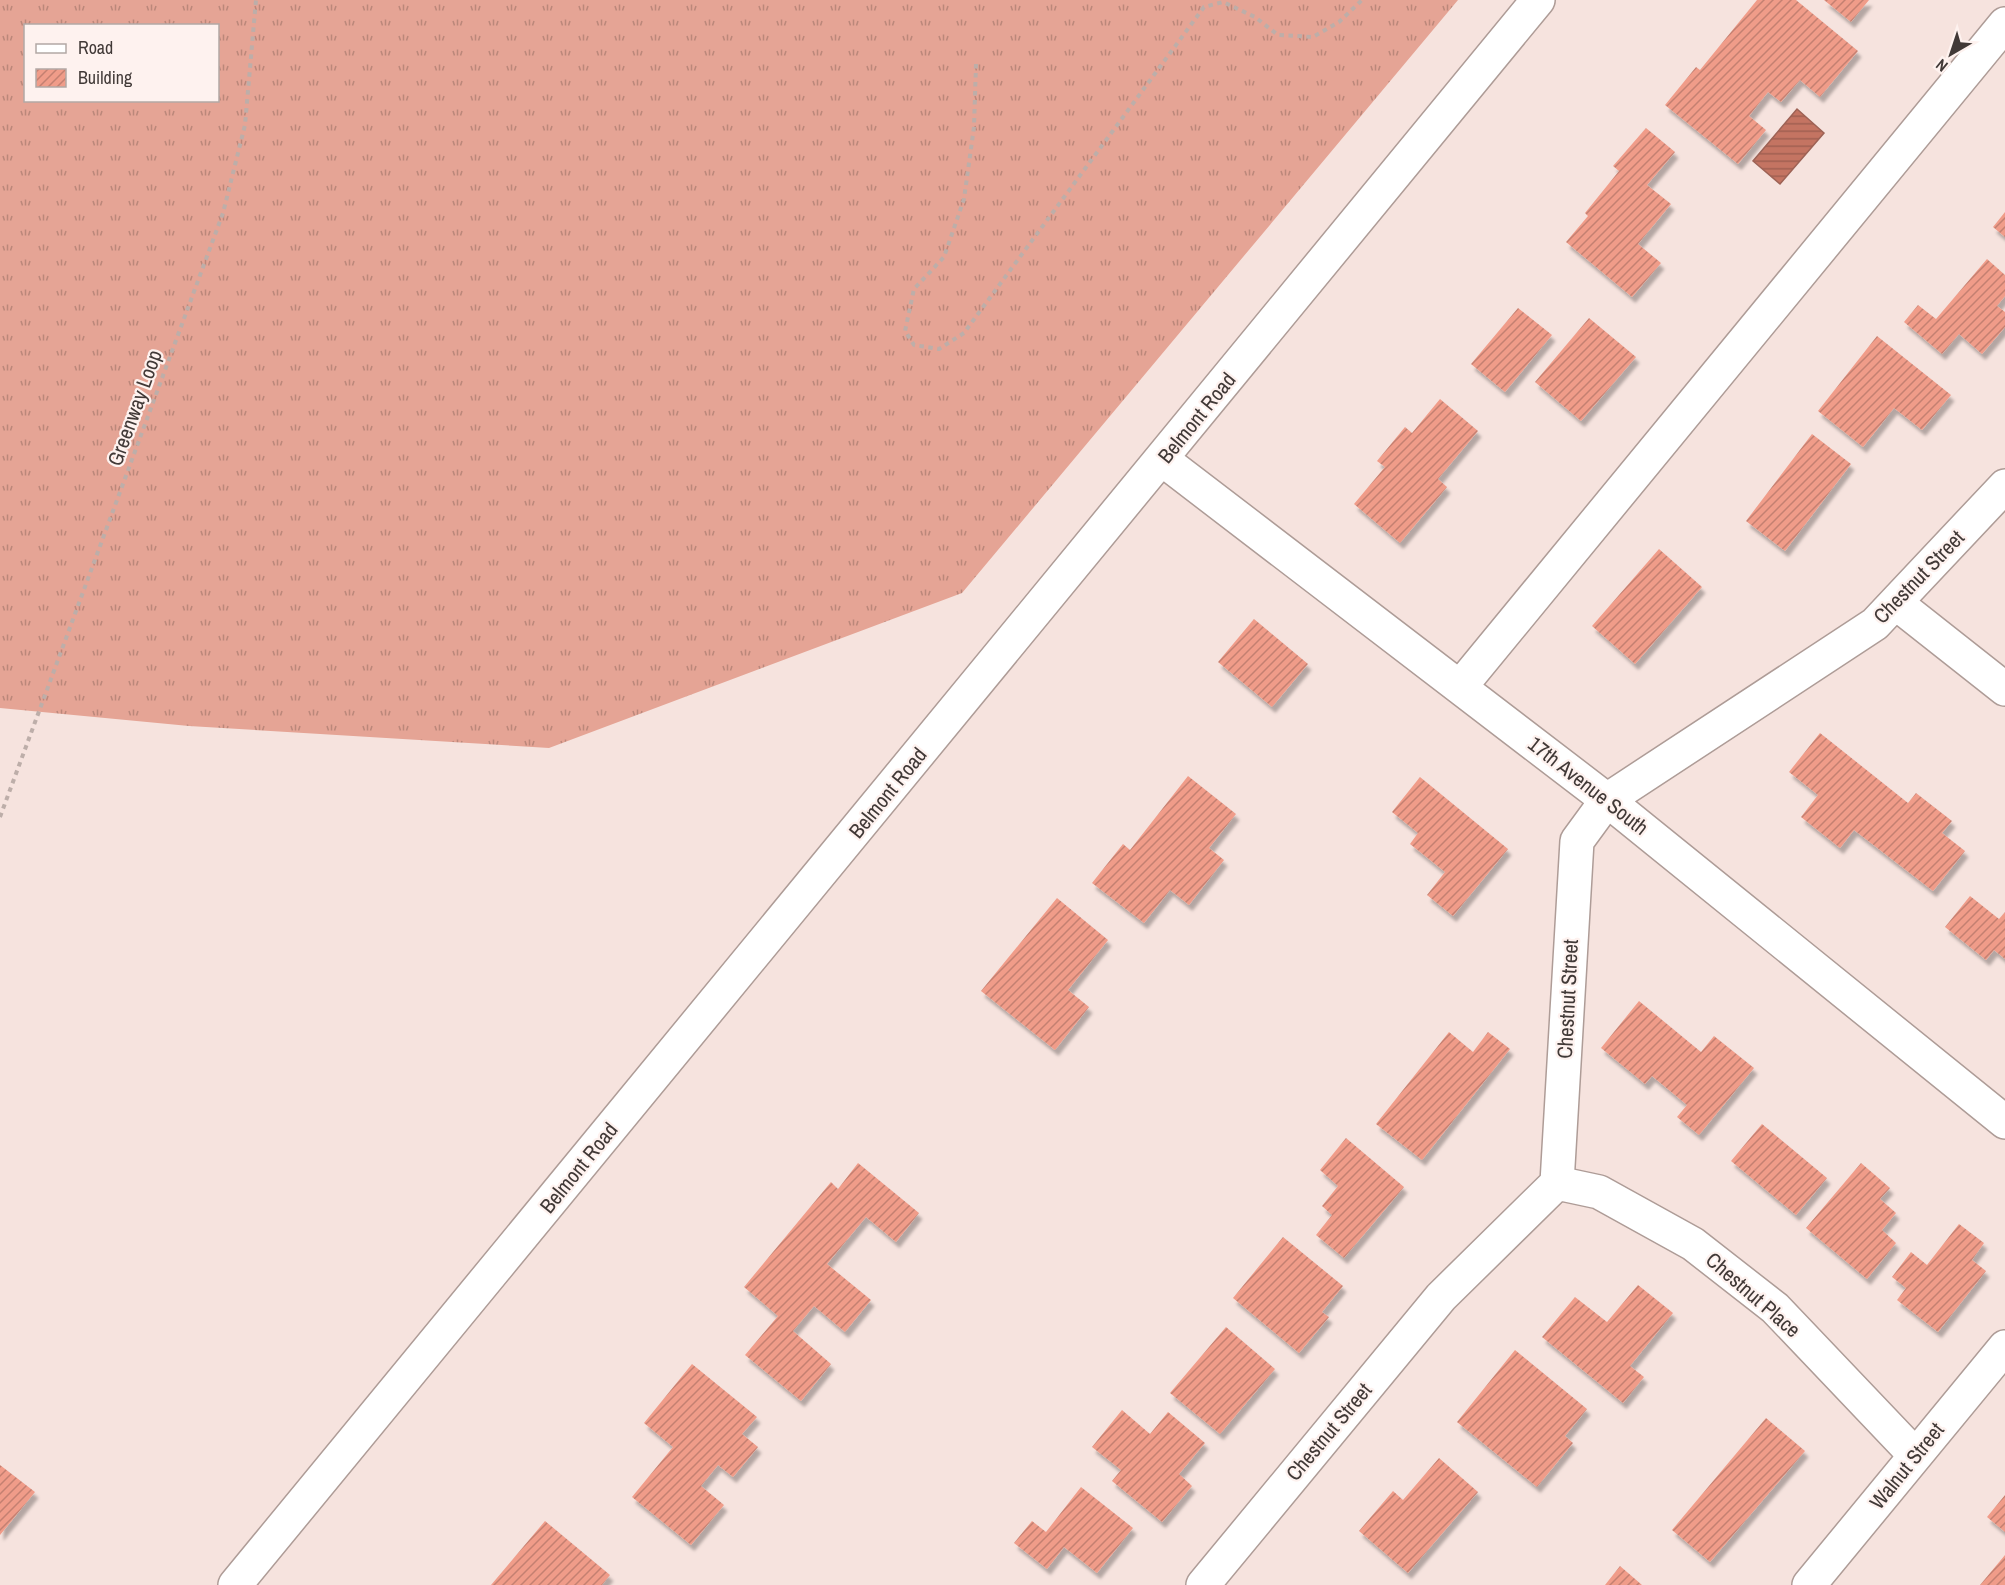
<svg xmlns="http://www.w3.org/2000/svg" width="2005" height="1585" font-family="'Archivo Narrow',sans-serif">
  <defs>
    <pattern id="grass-tufts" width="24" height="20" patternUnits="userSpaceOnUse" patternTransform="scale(1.5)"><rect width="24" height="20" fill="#e5a495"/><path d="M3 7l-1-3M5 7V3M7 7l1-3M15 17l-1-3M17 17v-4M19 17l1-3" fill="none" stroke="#bb877a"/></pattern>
    <pattern id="water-rules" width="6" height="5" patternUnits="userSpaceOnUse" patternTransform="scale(1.5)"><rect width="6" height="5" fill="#c47462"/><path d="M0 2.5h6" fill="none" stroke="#a16052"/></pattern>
    <pattern id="building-hatch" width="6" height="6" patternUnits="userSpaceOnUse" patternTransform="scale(1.5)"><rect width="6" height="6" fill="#f09c89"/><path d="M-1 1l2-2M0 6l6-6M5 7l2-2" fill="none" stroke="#c48071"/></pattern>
    <filter id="shadow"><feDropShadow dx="3.5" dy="6" stdDeviation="1.5" flood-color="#0004"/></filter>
  </defs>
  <rect width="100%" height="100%" fill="#f6e3de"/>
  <path fill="url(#grass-tufts)" fill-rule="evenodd" d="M0,0H1458L962,593L549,748L189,726L0,708ZM26,26H218V100H26Z"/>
  <path fill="url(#water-rules)" stroke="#9d6255" stroke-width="1.5" d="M1797,109L1824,133L1780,184L1753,161Z"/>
  <path fill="url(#building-hatch)" filter="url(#shadow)" d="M1757,0H1796L1858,51L1820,97L1800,80L1781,102L1768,92L1749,116L1766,130L1738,164L1665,105L1696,67L1700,70Z
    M1824,0H1869L1851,22Z
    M1646,128L1675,152L1647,185L1671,204L1638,244L1661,263L1632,297L1566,242L1588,216L1585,213L1619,171L1613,166Z
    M2005,212V237L1993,227Z
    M1987,259L2005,275V296L1997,306L2005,312V327L1982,354L1959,334L1942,354L1904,322L1918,305L1936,319Z
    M1518,308L1552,335L1505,392L1471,364Z
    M1589,318L1636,357L1581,421L1535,382Z
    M1877,336L1951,395L1922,430L1894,408L1863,447L1818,411Z
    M1440,399L1478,431L1438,479L1447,487L1400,543L1354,504L1385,467L1377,461L1405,427L1412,433Z
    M1812,434L1851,464L1785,551L1746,521Z
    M1659,549L1702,587L1635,664L1592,626Z
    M1254,619L1308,664L1272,707L1218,662Z
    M1820,733L1908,803L1916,793L1952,821L1942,833L1965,851L1933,891L1854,830L1840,848L1801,817L1818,795L1789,772Z
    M1188,776L1236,814L1209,848L1224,860L1189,905L1170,890L1144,923L1092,883L1123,844L1130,850Z
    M1420,777L1508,849L1453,916L1427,895L1445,872L1410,844L1418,833L1392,812Z
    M1970,896L1999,919L2005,912V959L1994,950L1986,960L1945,927Z
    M1057,898L1108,940L1068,990L1089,1007L1055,1050L981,991Z
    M1639,1001L1701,1052L1714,1036L1754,1068L1699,1135L1677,1117L1687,1105L1652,1076L1645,1084L1601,1048Z
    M1449,1032L1473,1052L1488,1032L1510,1049L1422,1160L1376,1124Z
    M1762,1124L1827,1178L1796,1215L1731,1161Z
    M1346,1138L1404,1187L1344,1258L1316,1235L1332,1215L1322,1206L1338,1186L1320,1170Z
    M858,1163L919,1213L896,1242L866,1217L827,1264L871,1300L845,1332L814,1306L793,1331L831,1364L801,1401L745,1355L778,1316L744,1287L831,1182L838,1189Z
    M1861,1163L1890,1188L1880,1199L1896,1213L1882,1230L1896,1243L1867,1279L1806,1228Z
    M1959,1224L1984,1243L1972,1260L1986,1271L1938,1332L1897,1300L1906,1288L1892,1277L1911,1252L1927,1265Z
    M1283,1237L1343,1286L1322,1312L1329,1317L1299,1353L1233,1298Z
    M1638,1285L1673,1313L1630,1366L1644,1377L1623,1403L1542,1337L1575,1297L1607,1322Z
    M1226,1327L1275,1369L1220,1434L1170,1393Z
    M1515,1350L1587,1409L1565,1436L1573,1443L1537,1487L1457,1422Z
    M692,1364L757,1417L742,1434L758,1447L733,1477L718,1465L701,1486L724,1505L691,1545L632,1497L673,1447L644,1423Z
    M1122,1410L1150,1434L1168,1412L1205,1443L1179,1474L1192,1486L1162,1522L1112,1481L1121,1470L1092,1447Z
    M1766,1418L1805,1451L1710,1562L1672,1530Z
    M1439,1458L1478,1492L1408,1573L1359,1531L1393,1491L1403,1500Z
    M0,1465L35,1492L0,1535Z
    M1081,1487L1133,1528L1097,1573L1064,1547L1047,1569L1014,1543L1032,1521L1046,1532Z
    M2005,1495V1532L1987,1517Z
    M545,1521L610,1575L602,1585H491Z
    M2005,1555V1585H1980Z
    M1620,1566L1642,1585H1605Z"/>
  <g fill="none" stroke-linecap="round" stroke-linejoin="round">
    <g stroke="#ae9c97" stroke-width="36">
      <path id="minor" d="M1163,460L1607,800L2005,1122
        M1896,603L2005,689
        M1460,687L2005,24
        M1557,1183L1599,1192L1693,1244L1775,1308L1915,1455
        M235,1585L1538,0
        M1203,1585L1441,1297L1557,1183L1577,841L1607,800L1875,624L2005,486
        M1809,1585L2005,1347"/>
    </g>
    <path stroke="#bdaea9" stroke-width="4" stroke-dasharray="4.5 4.5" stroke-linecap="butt" d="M976,64L974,127L964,199L944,257L914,289L905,331L914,345L939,349L964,333L1204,7L1223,2L1255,17L1278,35L1313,37L1339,22L1362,0
      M0,817L223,213L245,125L256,0"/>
    <use href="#minor" stroke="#fff" stroke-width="33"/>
  </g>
  <g text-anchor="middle" stroke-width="4.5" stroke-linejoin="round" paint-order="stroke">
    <g font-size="21" fill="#413937" stroke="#fef2ef">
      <text transform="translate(135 408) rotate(-70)" y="7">Greenway Loop</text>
      <text transform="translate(1197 418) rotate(-51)" y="7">Belmont Road</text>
      <text transform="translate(1919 577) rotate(-46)" y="7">Chestnut Street</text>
      <text transform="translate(1588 786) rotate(38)" y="7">17th Avenue South</text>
      <text transform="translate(888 793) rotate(-51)" y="7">Belmont Road</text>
      <text transform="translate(1568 999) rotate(-87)" y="7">Chestnut Street</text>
      <text transform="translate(579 1168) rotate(-51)" y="7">Belmont Road</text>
      <text transform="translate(1753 1295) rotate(41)" y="7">Chestnut Place</text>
      <text transform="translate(1329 1432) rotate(-50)" y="7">Chestnut Street</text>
      <text transform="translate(1907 1466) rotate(-51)" y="7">Walnut Street</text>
    </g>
  </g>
  <rect x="24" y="24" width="195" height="78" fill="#fef2ef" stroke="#b2a8a5" stroke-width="1.5"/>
  <rect x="36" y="44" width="30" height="9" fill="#ffffff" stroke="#b2a8a5" stroke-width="1.5"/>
  <text x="78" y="54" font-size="18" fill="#413937">Road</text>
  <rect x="36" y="69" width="30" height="18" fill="url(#building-hatch)" stroke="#b2a8a5" stroke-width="1.5"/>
  <text x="78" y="84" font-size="18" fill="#413937">Building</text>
  <g transform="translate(1951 54) rotate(219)" stroke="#fef2ef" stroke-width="4.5" paint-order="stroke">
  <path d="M0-4.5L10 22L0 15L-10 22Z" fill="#413937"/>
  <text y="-9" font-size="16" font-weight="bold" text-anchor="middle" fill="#413937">N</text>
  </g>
</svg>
